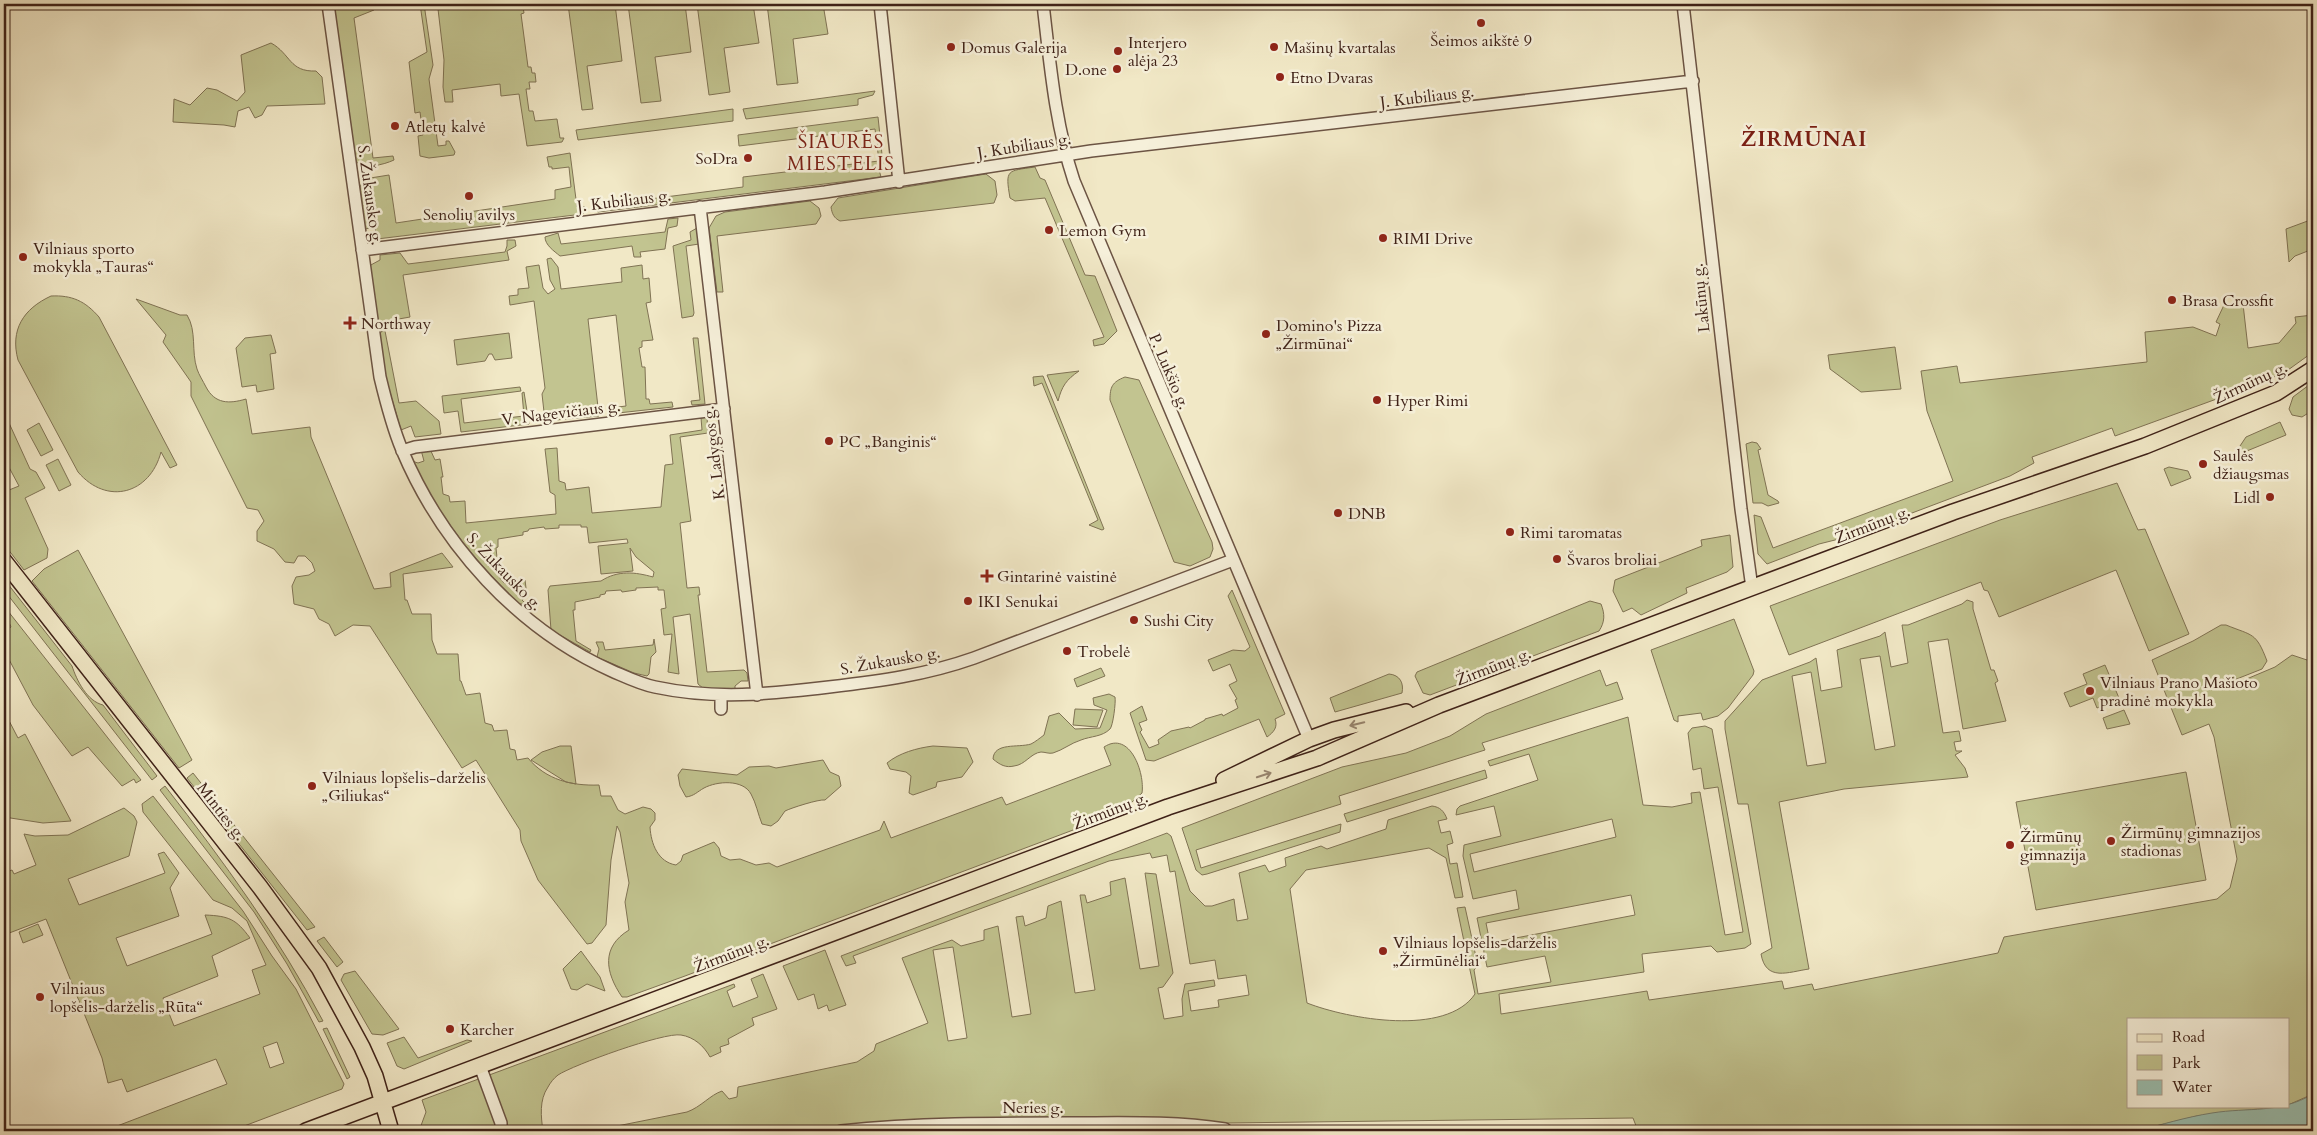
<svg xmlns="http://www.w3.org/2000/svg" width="2317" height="1135" font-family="Cardo,serif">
  <rect width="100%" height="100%" fill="#f1e8c6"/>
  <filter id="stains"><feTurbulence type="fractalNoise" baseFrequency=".004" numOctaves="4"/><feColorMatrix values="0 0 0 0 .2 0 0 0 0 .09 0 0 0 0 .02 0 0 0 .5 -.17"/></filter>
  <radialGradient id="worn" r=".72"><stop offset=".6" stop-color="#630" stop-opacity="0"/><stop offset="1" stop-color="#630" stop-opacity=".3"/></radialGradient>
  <path fill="#c2c490" stroke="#807354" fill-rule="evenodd" d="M334,4H373L374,10L354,18L373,158L393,156L394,160C383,165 366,169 356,162Z
    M420,4H424L433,65L429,79L438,146L446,145V141H449L455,152L454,155L429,158L420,156L418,136L423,135L420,112L415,113L409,62L427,52Z
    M476,4H527V7H523L524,13L521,14L528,67H531L532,73H535L536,82H529L530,89H526L529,111H533L535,121L557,119L560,138H564L562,142L527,146L519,94L501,96L500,84L452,90L453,102H445L443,87L444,60L438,9Z
    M568,4L579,5L615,4L622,61L587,66L593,109L582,110Z
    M628,4H685L691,52L655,57L661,101L641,103Z
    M697,4H753L759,43L724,48L730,92L709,95Z
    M767,4H823L828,34L793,39L798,83L777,85Z
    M271,43C291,54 289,72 316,71L322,77L325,104L267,106L262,115L255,118L249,107L238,111L235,127L224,125L173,122L174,99L190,105L207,88L217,90L237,101L245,92L241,55Z
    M875,91L873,95L858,99V105L746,119L743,109Z
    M733,109V121L578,140L576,130Z
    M878,117L883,164L878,166L881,177L598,212L595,210V206L743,187V177L879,161L875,129L739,146L738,135Z
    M570,153L577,207H585L583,214L377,239L375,227L365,229L360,187L364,179L389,175L396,223L555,199V190L571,187L569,167L552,169V167H549L547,157Z
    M1035,167L1040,178L1045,180L1085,275L1095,276L1117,331L1104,344L1094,346L1093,340L1104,337L1045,198L1015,201L1010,198C1005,169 1007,171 1035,167Z
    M986,174L995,181L997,195L994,203L840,221C834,218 832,214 831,207L838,198Z
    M810,201L819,208L821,216L816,224L717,236L723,292H717L709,228L716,216L725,212Z
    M678,218L677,226L668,228L665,249L640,252L641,257H634L632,246L560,256C554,251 545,245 545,237L558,233L561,244L665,232L668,219Z
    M2313,219V249L2295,256L2289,262L2286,229Z
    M697,228L699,244L686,246L694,313L693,316L682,318L673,246L691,240L690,232Z
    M507,240H515L516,246L507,251L509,260L403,275L410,317L382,322L378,320L369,266L380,260V255L400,253L408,264L505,252L507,246Z
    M551,258L558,267L561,289L622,282L621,268L642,265L643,279L649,278L651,302L646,303L653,340L642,341V347L639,348L642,367H645L646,399H649L650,404L672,402L673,407L618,413V407L626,406L616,315L588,319L599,416L545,421L542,394L545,388L534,301L510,305L509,296L518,295V289L529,288L526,267L539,265L543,288L548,294L555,289L550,280L547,259Z
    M51,296C72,295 85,301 99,317L177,465L170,468L161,452C150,494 107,506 78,472L18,360C10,330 23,309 51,296Z
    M136,299L180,315H187C197,331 191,351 197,369C199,375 203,381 206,387C215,404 229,404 246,399L252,434L310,427L311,437L374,589L391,587L390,573L442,553L453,567L403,574L405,600H407L412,614H431L432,640L437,654H458L460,681H461L466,695L480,693L485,723L492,725L494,731L507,730L510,749L515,750L517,760L528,758C546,780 572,786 599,785L601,796H611L618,810L625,814L643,807L651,809L655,813V820L650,827C651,844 658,862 676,865L681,861L683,855L714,842L719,848L721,856L730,860L740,859L756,865L769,863L777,867L880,830L884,821L891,838L1002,797L1006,805L1111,765L1104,747C1130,730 1145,773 1142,793L1121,812L685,976L627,997H622C605,972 601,947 629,930L625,902L629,883L620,832L617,826L611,860L606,925L592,943L587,944L538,880L521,841L520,830L476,760L462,768L370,626L353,625L335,636L329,624L319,619L314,609L294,604L292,586L296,577L309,575L315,571L312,563L305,556H298L294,563L285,562L274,549L257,541V531L264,521L258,510L247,508L191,396V382L163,342L166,335Z
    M2243,304L2248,348L2279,343L2296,323L2295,317L2313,315V352L2288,370L2266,381L2115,436L2112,428L2032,457L2034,463L2010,476L1851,536L1819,544L1767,564L1758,554L1754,515L1761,517L1773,548L1953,481L1927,411L1921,371L1957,366L1960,383L2147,362L2145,332L2193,327L2216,336L2220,324L2216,322L2224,305Z
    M382,331H385L399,403L416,401L439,421L441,434L415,437L411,426L401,430L386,379L379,335Z
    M509,333L512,358L495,360L492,354H489L485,361L457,365L454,340Z
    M271,335L276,353L270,354L274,389L257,392L256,385L242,387L236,348L245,338Z
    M693,338H698L705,404L692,405L691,401L700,400Z
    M1895,347L1901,389L1861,392L1830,369L1828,355Z
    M1079,371C1066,380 1062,386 1058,401L1047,375Z
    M1043,376L1104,529L1102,530L1089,525L1098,520L1042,383L1034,386L1033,377Z
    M1125,377L1139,380L1212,542L1213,549L1210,557L1190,566L1174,562L1110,400C1110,387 1112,382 1125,377Z
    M2313,382V410L2302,417L2292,415L2289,409L2293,397Z
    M520,387L521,391L461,399L464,423L524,416L522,393L524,392L529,424L461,432L458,411L444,413L442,396Z
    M4,412L30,469L36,472L45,488L25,498L48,549L47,558L24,570L4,544V492L19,486L4,458Z
    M707,417L708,433L680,437L691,521L680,523L687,588L699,587L700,595H698L707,672L744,670L747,673L748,681H741L735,686V691L704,689L698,684L690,614L673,617L679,674L668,672L672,634L664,635L661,609L666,608L664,590H658V587L636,588V590L622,592L621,590L606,591L605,594L600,595V597L575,602V610H573L576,641L591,650L590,652L551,630L548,590L550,586L601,581C618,570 635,572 653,577L654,572L636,557L630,548L633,571L601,574L598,546L628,543L627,539L589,543L587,527H581V525H559V528L545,529L544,527L529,529L528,531L523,532V535L498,539V547L496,548L499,577L504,583L525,580L527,596L522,600L526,604H519C472,557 442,521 412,461L418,463L424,461L421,450L430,449L435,460L440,459L443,477H441L443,494L449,496L450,502L465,501L466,523L556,514L555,495L550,492L545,449L557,448L559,481L565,483L566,490L589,487L592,513L661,507L665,465L673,464L670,435L702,430L701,418Z
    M2280,422L2286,435L2237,455L2236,452L2246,437Z
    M39,423L53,450L41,456L27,430Z
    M1752,442L1757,443L1761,449L1758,450L1768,495L1778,501L1779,503L1768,506L1762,503H1753L1746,444Z
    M58,459L71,485L59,491L46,465Z
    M2169,467L2188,471L2191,478L2171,486L2164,469Z
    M2117,483L2138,530L2145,529L2189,634L2149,651L2116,570L1999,617L1988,591L1984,590L1981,582L1789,655L1770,606L2000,520Z
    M1730,535L1733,567L1727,572L1686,588L1687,593L1641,615L1632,608L1623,612L1613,591L1615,580L1702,546L1701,540Z
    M78,550L192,760L179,768L32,581L44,569Z
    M4,579L72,666C77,681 87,701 103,705L157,776L152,780L4,590Z
    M1232,590L1285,714L1275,719C1278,727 1274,732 1267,737L1259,719L1154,761L1146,760L1130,713L1142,706L1147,720L1139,723L1142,730L1140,732L1149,748L1159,744L1158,740L1171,731L1189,727L1190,728L1205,720V719L1222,714L1223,716L1238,708L1235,700L1237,699L1229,685L1237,681L1230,664L1213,671L1208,660L1233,650L1245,651L1250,647L1228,596Z
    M1967,600L1973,602V609L1991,670H1994L1998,681L1995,683L2006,721L1963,729L1948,639L1928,642L1943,733L1959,731L1961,741L1954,742L1956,751H1962L1955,755L1965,768L1968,777L1844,789L1779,802L1809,969C1788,972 1766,982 1761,954L1772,948L1748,804H1738L1725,729V721L1762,680L1810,662L1816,658L1821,691L1842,687L1837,650L1880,636L1885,632L1891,667L1908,663L1902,625H1908L1962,604ZM1880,656L1895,746L1875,750L1860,659ZM1811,672L1826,763L1807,766L1792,676Z
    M1590,601L1601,604C1605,614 1605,622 1599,631L1430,695L1423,693L1415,676L1417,672Z
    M4,606L141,780L136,783L134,779L122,786L88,747L72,756L33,705L4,650V632L11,627L4,611Z
    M1734,619L1754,671L1753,675L1728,708L1718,716L1703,720L1701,713L1678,716V722L1674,720L1651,650Z
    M2221,625H2226C2253,636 2256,632 2267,661L2262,669L2229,682L2230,686L2275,667L2292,655L2313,662V1094L2288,1105V1019H2128V1106H2284L2197,1116L2136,1131H1638L1633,1118L1226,1123L1215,1122L1213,1131H592L687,1112C701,1107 710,1095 722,1091L729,1099L737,1097L738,1087L857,1062L874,1051L876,1044L928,1023L902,958L952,940L961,946L984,940V930L998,926L1012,1017L1031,1014L1016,917L1023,916L1025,926L1046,918L1048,906L1061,901L1075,993L1095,990L1080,895H1085L1087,903L1111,895L1110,882L1125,878L1140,969L1159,966L1145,873L1156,874L1173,973L1163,987L1158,988L1164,1019L1183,1016L1182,999L1185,984L1214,980L1215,986L1188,991L1191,1011L1219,1007L1218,1000L1249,995L1246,975L1218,979L1215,960L1190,964L1175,871L1170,872L1167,855L1152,858L1150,853L1109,861L853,956L856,963L846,966L841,956L1167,833L1171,836L1190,891L1205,906H1212L1234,899L1237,921L1248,919L1239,873L1265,865L1269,872L1286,866L1285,858L1321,846L1327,849L1386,829L1388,820L1432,806C1440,807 1444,811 1447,819L1438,821L1441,833L1450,831L1453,843L1447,845L1450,864L1457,863L1463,897L1455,898L1446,858L1429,848L1306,870L1290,889L1307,1003C1348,1019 1446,1037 1475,994L1457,908L1465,907L1478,966L1474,970L1478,994L1551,982L1545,956L1487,967L1477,918L1519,909L1516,890L1473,899L1463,856L1464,845L1501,836L1494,806L1456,815L1457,809L1460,806L1538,780L1529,754L1490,766L1488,761L1628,717L1643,805L1672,807L1692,803L1691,793L1700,792L1725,935L1743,932L1718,787L1704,789L1701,768L1693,770L1688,733L1692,728L1705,726L1712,729L1751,944L1745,948L1717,952L1711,946L1642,954L1644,972L1499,994L1501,1014L1647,991L1649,1000L1782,981L1784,989L1812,984L1814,990L1998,953L2004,937L2217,899L2230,888L2237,859L2214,737L2209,724L2182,735L2152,660L2193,641ZM1612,819L1616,837L1474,872L1470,854ZM1631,895L1635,915L1490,943L1486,923ZM953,947L967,1038L948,1041L933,950Z
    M654,639L656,652L651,657L649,674L647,676L634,673L597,657L599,649L596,642H603L605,650L653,645Z
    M2105,665L2119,698L2097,708L2093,698L2070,707L2064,693L2087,684L2083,674Z
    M1101,668L1105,676L1077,687L1074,679Z
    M1600,670L1606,686L1617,682L1623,699L1482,743L1485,750L1339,796L1341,804L1196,850L1201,868L1341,824L1340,832L1207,874L1202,875L1196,870L1182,828L1342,767L1406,753L1450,736L1486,714Z
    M1389,674C1400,675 1404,683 1402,693L1335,712L1330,698Z
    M1109,694L1115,697C1116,702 1113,726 1110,729C1102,737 1091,736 1081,740C1071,743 1063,750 1053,753C1049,754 1045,752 1041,752C1031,753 1025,765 1014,766C1006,768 1000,765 993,759C994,742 1018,748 1031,744C1035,742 1040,738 1044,735L1049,716L1059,713L1075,729L1100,728L1107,710L1094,705L1093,698Z
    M1075,709L1103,710L1097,727L1073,725Z
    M2124,710L2130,724L2107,729L2103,718Z
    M4,711L18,738L25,734L71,821L43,823L4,817Z
    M560,746H571L576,784L566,782L531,760L542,752Z
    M933,746L967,748L973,762L962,777L937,782L936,787L913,795L909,793L911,776L906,772L890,769L887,763C899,753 917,748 933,746Z
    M823,760L830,772L839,776L841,786L825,800C819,799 791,808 785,811L778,821L771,826L762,824C758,814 756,803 751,794C743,779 717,781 704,788C697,792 694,796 686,797L680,786L678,775L682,769L737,775L749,767L769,766L776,768Z
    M1485,770L1487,778L1347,822L1344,814Z
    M2186,772L2206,880L2036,910L2016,802Z
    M193,773L315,927L307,930L187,778Z
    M165,786C224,862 278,936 323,1021L319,1022L287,964L254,912L160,790Z
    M153,796L243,911L272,956L296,989L344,1084L342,1089L231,1131H104L227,1084L216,1059L127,1092L122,1079L108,1083L102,1058L46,919L4,935V873L12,870L14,874L36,865L24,834L35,836L68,835L124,808L134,816L137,822L129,856L68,879L79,905L165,873L158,854L164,852L179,873L170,888L179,916L116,938L127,966L212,934L205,915C229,916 236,919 250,938L212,956L218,976L163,998L174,1026L260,994L252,970L266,965L247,921L232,908L213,900L143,812L142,804ZM277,1042L284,1063L270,1068L263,1047Z
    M38,924L43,935L23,943L19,932Z
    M324,937L343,962L337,967L317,941Z
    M825,950L846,1005L829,1011L827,1005L818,1009L814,994L798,1000L783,966Z
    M581,951L600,977L605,991L587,984L577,990L571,989L563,969Z
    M355,971L399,1029L383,1035L372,1034L341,980L344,974Z
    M763,974L777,1009L752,1018L754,1025L728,1039L729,1044L720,1047L721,1052L710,1057C704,1046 694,1037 681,1035C664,1032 573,1065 558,1075C554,1078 550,1083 548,1087C539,1100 541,1117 543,1131H419L426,1112L422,1100L734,984L735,987L727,991L733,1007L758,997L751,979Z
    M327,1028L350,1077L347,1079L323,1029Z
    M404,1037L418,1058L467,1040L472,1041L404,1069L397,1066L387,1043Z"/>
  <path fill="#9bc0b1" stroke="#768174" d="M2313,1094V1131H2136C2161,1125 2186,1117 2212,1113C2249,1107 2279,1114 2313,1094Z"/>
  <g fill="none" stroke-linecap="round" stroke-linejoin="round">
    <g stroke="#6c5444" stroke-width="14">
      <path id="minor" d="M328,4L380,377C386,402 392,426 402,450C442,545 518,629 612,671C626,677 640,684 655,687C716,700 769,694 829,687C880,681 926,675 974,658L1233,560
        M880,4L899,182
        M1043,4C1050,63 1055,124 1074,181L1309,739
        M1683,4L1741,509L1752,588
        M700,207L757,695
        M362,250L825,192L1091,151L1693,81
        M402,451L415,447L724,409
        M721,695V709
        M480,1066L501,1123V1131
        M841,1131C917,1123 993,1123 1069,1123C1122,1123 1173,1121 1225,1129"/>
    </g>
    <g stroke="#3f2218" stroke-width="18">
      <path id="major" d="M4,561L260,887L319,968L362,1047L375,1076L391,1131
        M1224,780L1309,739L1334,730L1406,712
        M306,1131L1168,807L1317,758L1439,705L1953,512L2145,446L2276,393L2313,369"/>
    </g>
    <use href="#minor" stroke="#f6f0da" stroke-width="11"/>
    <use href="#major" stroke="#f1e8c6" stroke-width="15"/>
  </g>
  <defs><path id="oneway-shaft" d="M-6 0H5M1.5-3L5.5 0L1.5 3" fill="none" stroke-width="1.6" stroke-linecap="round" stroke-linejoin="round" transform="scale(1.25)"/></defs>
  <g stroke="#98856f">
    <use href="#oneway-shaft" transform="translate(1357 724) rotate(166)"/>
    <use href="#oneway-shaft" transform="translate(1264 775) rotate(-18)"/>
  </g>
  <g fill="#8f2418" stroke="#f6f0da" stroke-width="2">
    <circle cx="1481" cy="23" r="5"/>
    <circle cx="951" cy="47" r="5"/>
    <circle cx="1274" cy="47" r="5"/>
    <circle cx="1118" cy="51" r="5"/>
    <circle cx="1117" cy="69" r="5"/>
    <circle cx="1280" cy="77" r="5"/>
    <circle cx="395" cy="126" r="5"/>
    <circle cx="748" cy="158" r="5"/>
    <circle cx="469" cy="196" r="5"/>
    <circle cx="1049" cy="230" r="5"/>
    <circle cx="1383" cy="238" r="5"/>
    <circle cx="23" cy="257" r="5"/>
    <circle cx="2172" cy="300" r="5"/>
    <path d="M347.5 315.5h5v5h5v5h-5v5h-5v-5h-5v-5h5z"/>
    <circle cx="1266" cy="334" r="5"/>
    <circle cx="1377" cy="400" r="5"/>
    <circle cx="829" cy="441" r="5"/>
    <circle cx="2203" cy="464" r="5"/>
    <circle cx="2270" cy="497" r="5"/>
    <circle cx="1338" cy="513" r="5"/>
    <circle cx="1510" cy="532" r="5"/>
    <circle cx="1557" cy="559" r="5"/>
    <path d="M984.5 568.5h5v5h5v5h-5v5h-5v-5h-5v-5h5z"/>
    <circle cx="968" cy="601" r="5"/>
    <circle cx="1134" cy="620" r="5"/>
    <circle cx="1067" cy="651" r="5"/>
    <circle cx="2090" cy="691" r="5"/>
    <circle cx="312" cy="786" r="5"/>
    <circle cx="2111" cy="841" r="5"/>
    <circle cx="2010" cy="845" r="5"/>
    <circle cx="1383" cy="951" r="5"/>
    <circle cx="40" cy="997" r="5"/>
    <circle cx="450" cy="1029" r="5"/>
  </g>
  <g text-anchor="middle" stroke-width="5" stroke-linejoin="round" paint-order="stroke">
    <g font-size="16" fill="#3f2218" stroke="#f6f0da" text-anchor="start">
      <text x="1481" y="46" text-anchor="middle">Šeimos aikštė 9</text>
      <text x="1128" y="48">Interjero<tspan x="1128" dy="18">alėja 23</tspan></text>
      <text x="961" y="53">Domus Galerija</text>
      <text x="1284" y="53">Mašinų kvartalas</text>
      <text x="1107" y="75" text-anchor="end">D.one</text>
      <text x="1290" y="83">Etno Dvaras</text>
      <text x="405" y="132">Atletų kalvė</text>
      <text x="738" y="164" text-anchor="end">SoDra</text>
      <text x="469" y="220" text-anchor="middle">Senolių avilys</text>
      <text x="1059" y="236">Lemon Gym</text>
      <text x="1393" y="244">RIMI Drive</text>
      <text x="33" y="254">Vilniaus sporto<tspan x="33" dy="18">mokykla „Tauras“</tspan></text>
      <text x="2182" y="306">Brasa Crossfit</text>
      <text x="361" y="329">Northway</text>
      <text x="1276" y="331">Domino's Pizza<tspan x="1276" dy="18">„Žirmūnai“</tspan></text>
      <text x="1387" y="406">Hyper Rimi</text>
      <text x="839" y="447">PC „Banginis“</text>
      <text x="2213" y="461">Saulės<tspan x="2213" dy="18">džiaugsmas</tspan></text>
      <text x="2260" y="503" text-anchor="end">Lidl</text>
      <text x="1348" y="519">DNB</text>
      <text x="1520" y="538">Rimi taromatas</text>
      <text x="1567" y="565">Švaros broliai</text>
      <text x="997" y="582">Gintarinė vaistinė</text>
      <text x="978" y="607">IKI Senukai</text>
      <text x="1144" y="626">Sushi City</text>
      <text x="1077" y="657">Trobelė</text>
      <text x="2100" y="688">Vilniaus Prano Mašioto<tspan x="2100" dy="18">pradinė mokykla</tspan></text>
      <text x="322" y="783">Vilniaus lopšelis-darželis<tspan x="322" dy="18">„Giliukas“</tspan></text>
      <text x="2121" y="838">Žirmūnų gimnazijos<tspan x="2121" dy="18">stadionas</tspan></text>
      <text x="2020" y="842">Žirmūnų<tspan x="2020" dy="18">gimnazija</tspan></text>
      <text x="1393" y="948">Vilniaus lopšelis-darželis<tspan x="1393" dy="18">„Žirmūnėliai“</tspan></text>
      <text x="50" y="994">Vilniaus<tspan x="50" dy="18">lopšelis-darželis „Rūta“</tspan></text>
      <text x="460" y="1035">Karcher</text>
    </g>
    <g font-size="16" fill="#3f2218" stroke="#f6f0da">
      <text transform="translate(1427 96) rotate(-7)" y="6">J. Kubiliaus g.</text>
      <text transform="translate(1024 145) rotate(-9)" y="6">J. Kubiliaus g.</text>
      <text transform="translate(371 195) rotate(82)" y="6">S. Žukausko g.</text>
      <text transform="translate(624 200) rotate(-7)" y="6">J. Kubiliaus g.</text>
      <text transform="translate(1700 298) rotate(-96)" y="6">Lakūnų g.</text>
      <text transform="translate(1170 371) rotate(67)" y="6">P. Lukšio g.</text>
      <text transform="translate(2250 382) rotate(-25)" y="6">Žirmūnų g.</text>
      <text transform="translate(561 412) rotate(-7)" y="6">V. Nagevičiaus g.</text>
      <text transform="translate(713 453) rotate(-97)" y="6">K. Ladygos g.</text>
      <text transform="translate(1872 524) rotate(-21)" y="6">Žirmūnų g.</text>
      <text transform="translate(505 571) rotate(46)" y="6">S. Žukausko g.</text>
      <text transform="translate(890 660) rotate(-10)" y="6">S. Žukausko g.</text>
      <text transform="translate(1493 666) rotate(-21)" y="6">Žirmūnų g.</text>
      <text transform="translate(1110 810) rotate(-21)" y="6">Žirmūnų g.</text>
      <text transform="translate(222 811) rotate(52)" y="6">Minties g.</text>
      <text transform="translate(731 953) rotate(-21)" y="6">Žirmūnų g.</text>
      <text x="1033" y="1113">Neries g.</text>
    </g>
    <g font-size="19" letter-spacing="1" fill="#7a1f14" stroke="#f6f0da">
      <text x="841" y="148">ŠIAURĖS<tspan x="841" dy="22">MIESTELIS</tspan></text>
    </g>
    <g font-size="21" font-weight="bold" letter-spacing="1" fill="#7a1f14" stroke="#f6f0da">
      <text x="1804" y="146">ŽIRMŪNAI</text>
    </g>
  </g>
  <rect width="2317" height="1135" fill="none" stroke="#f1e8c6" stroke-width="20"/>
  <rect x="5" y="5" width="2307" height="1125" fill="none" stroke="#3f2218" stroke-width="2.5"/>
  <rect x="10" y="10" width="2297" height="1115" fill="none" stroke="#3f2218"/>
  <rect x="2127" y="1018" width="162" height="90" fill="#f6f0da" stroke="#ad9e8c"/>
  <rect x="2137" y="1034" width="25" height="8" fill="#f1e8c6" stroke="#ad9e8c"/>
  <text x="2172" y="1042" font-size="15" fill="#3f2218">Road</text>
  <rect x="2137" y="1055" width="25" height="15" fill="#c2c490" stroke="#ad9e8c"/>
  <text x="2172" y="1068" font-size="15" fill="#3f2218">Park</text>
  <rect x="2137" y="1080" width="25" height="15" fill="#9bc0b1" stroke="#ad9e8c"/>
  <text x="2172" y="1092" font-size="15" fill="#3f2218">Water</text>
  <rect width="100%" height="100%" filter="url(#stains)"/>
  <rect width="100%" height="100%" fill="url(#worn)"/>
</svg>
